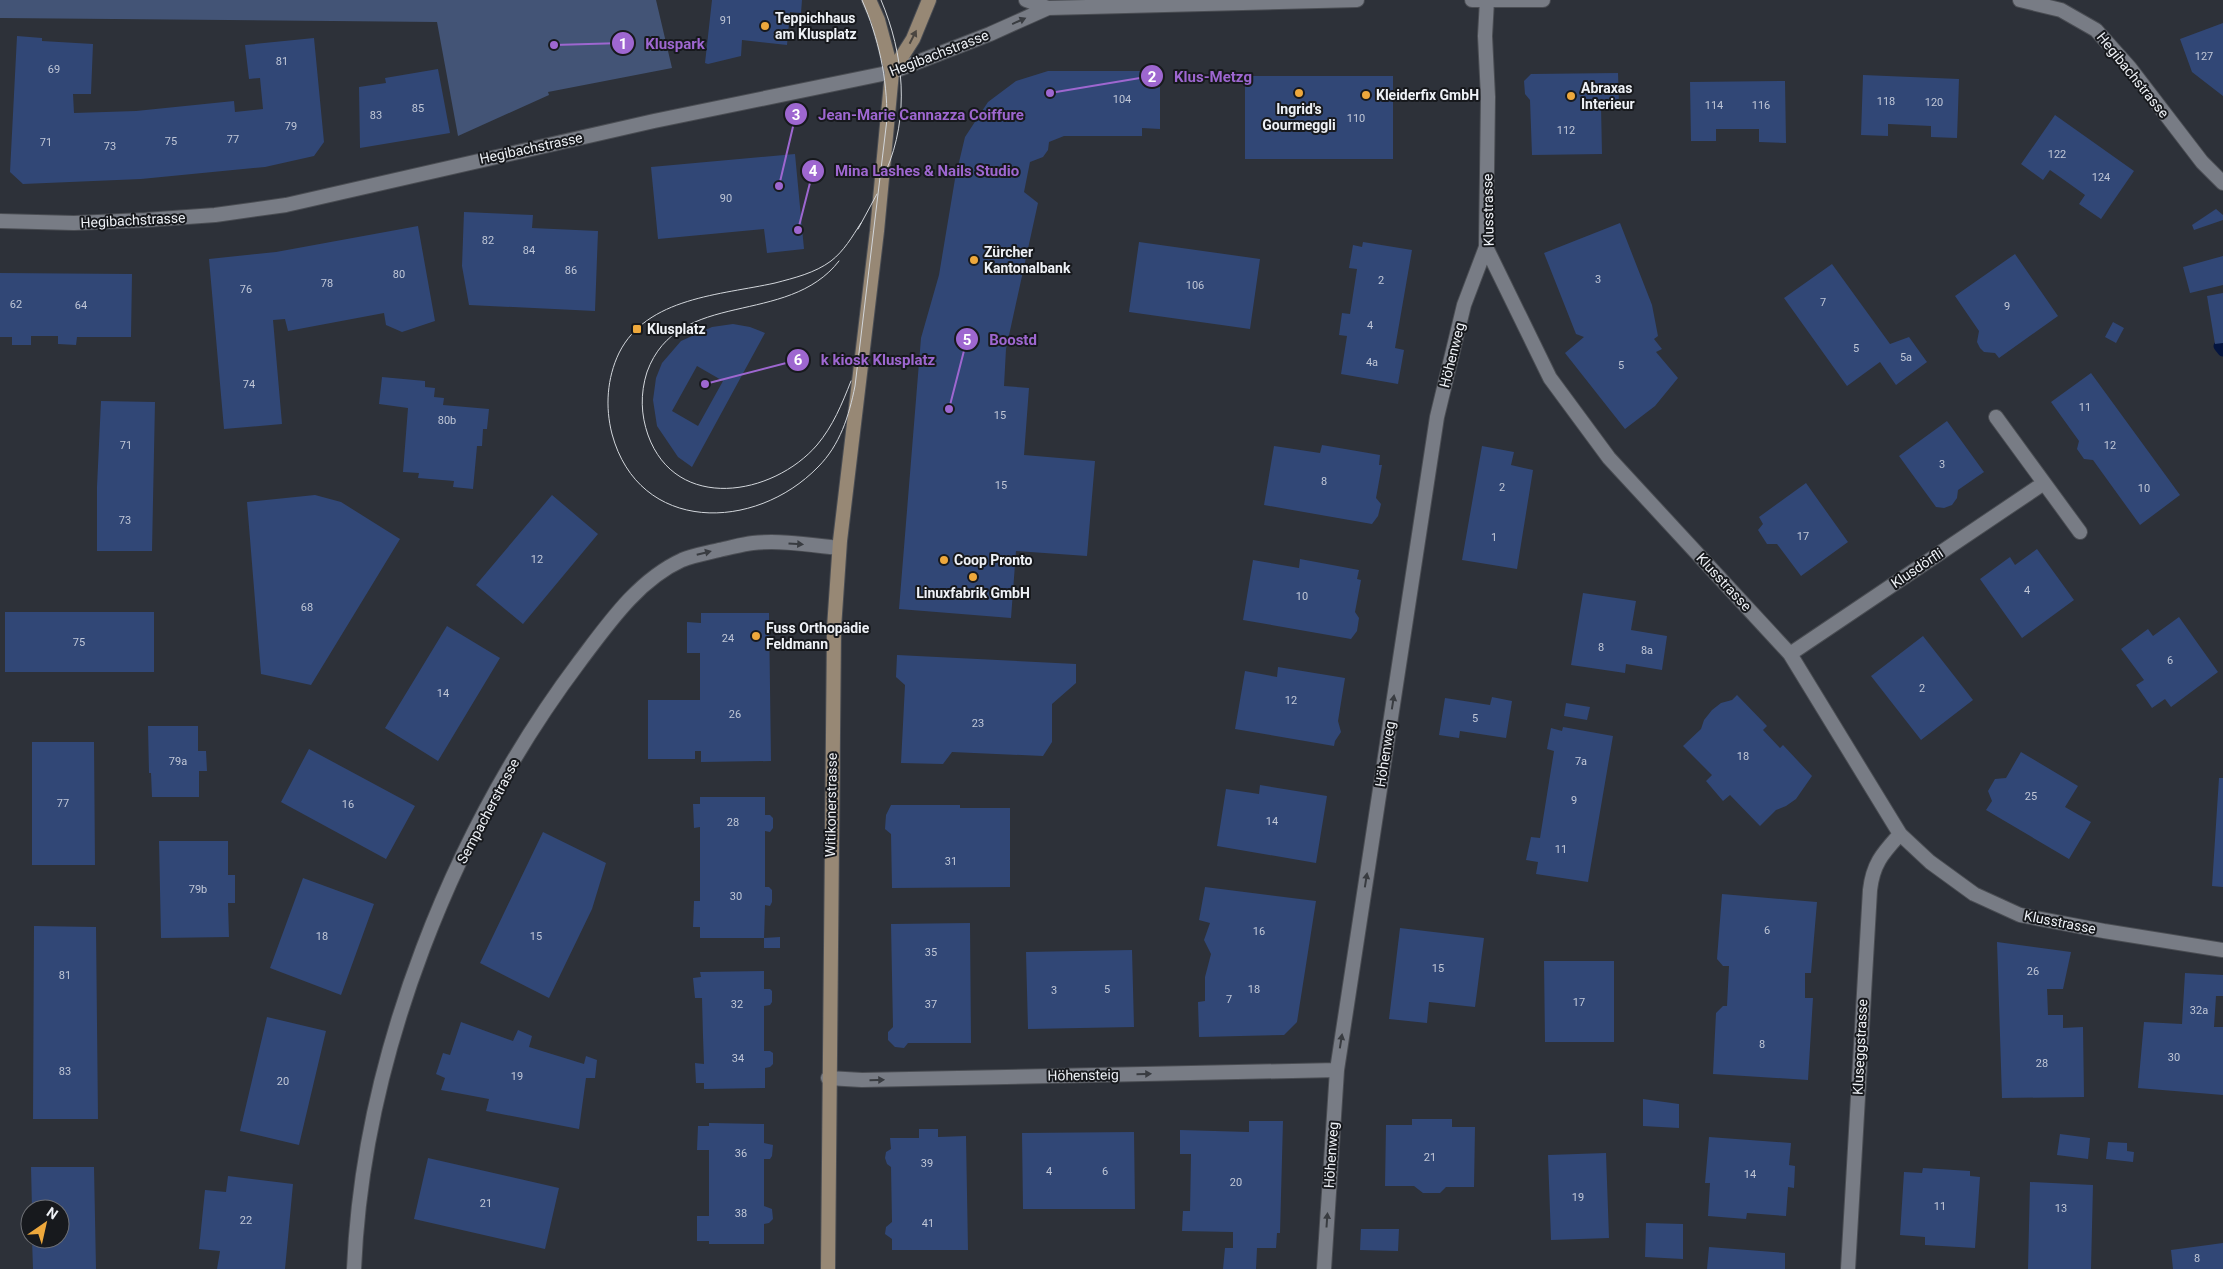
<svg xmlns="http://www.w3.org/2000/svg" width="2223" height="1269" font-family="Roboto,sans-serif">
  <rect width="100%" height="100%" fill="#2d3139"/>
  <path fill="#435476" d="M0,0H656L672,68L548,92L549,95L458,136L437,22L0,18Z"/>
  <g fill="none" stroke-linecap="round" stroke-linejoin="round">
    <path stroke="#05153f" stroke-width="11" d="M2219,346L2223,351"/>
  </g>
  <path fill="#314776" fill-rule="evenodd" d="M712,0H802L801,13L790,12L787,45L742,40L741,56L708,64L705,63Z
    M2223,23V96L2192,72L2180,39Z
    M17,36L42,38V41L93,44L91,94H73L74,113L136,111L234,101L235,112L263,109L260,78L249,79L245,45L314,38L324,142L314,156L265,167L141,179L23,184L10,172Z
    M438,69L450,133L360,148L359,87L386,83L385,78Z
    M1048,71H1160V129L1142,128V136H1064L1049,142L1048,150L1043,157L1030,162L1024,192L1038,203L1006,349L1004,386L1029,388L1024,455L1095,461L1087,556L1016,551L1011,618L899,609L921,338L939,275L955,179L965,137L988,102L1016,81Z
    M1618,73L1619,105L1601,106L1602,154L1532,155L1530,100L1525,94L1524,81L1531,74Z
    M1863,75L1959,79L1957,138L1931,137V126L1888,124V136L1861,135Z
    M1245,76H1393V159H1245Z
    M1785,81L1786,143L1759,142V129H1716V141H1691L1690,82Z
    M2055,115L2134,171L2101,219L2079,204L2085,195L2067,182L2050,170L2043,180L2021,164Z
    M795,154L804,249L767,253L764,229L658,239L651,167Z
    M2216,209L2223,215V220L2194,230L2192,225Z
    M464,212L533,215L532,228L598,231L595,311L469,305L462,266Z
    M1620,223L1652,305L1658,336L1654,339L1662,349L1656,352L1678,378L1655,406L1625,429L1565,353L1584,337L1576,334L1544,253Z
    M418,226L435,321L402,332L386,325L384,313L288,331L285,319L273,320L282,424L224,429L209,259L276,252Z
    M1139,242L1260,259L1250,329L1129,312Z
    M1363,242L1412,250L1395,348L1404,350L1398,384L1341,374L1347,336L1339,335L1342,313L1350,314L1357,269L1349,268L1353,245L1362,247Z
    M2015,254L2058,316L1999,358L1995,353L1984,352L1980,348L1977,342L1979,331L1955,296Z
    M2223,256V285L2190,293L2183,267Z
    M1832,264L1890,344L1909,337L1927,362L1896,385L1880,362L1847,386L1784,298Z
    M0,273L132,274L131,337H77L76,345L58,344V336H31V345H12V337H0Z
    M2223,293V343L2215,344L2207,296Z
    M2113,322L2124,328L2116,343L2105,337Z
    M733,324L750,327L765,333L692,467L678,457L657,426L653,400L656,378L662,363L681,341L712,327ZM697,366L723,381L698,426L672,411Z
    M2091,373L2180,495L2140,525L2093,460L2084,459L2077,449L2079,441L2051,402Z
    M382,377L425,381V387L435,388L434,397L444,398L443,405L489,409L487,429H483L482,446H477L473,489L453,487L454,481L418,478L419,473L403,472L408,408L379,404Z
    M101,401L155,402L152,551H97V487Z
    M1947,421L1984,472L1958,490L1957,498L1952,505L1944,508L1936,507L1899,456Z
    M1322,445L1380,455L1379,465H1382L1376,498L1381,504L1378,516L1372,524L1264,505L1274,446L1320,453Z
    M1482,446L1514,452L1511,465L1533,470L1517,569L1462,560Z
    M1806,483L1848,542L1801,576L1777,544H1767L1758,530L1763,524L1759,517Z
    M315,495L341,502L400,539L311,685L261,674L247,502Z
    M552,495L598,534L523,624L476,585Z
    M2037,549L2074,600L2022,638L1980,579L2010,557L2015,565Z
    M1300,559L1359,570L1357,579L1361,580L1355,612L1359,618L1357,631L1351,639L1243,620L1253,560L1299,568Z
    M1583,593L1636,601L1631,630L1667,636L1662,670L1626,664L1625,673L1571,665Z
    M5,612H154V672H5Z
    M701,613H769L771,761L701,762V751H695V759H648V700H700V653H687V622L701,623Z
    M2179,617L2218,672L2171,707L2165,699L2152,708L2136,685L2144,680L2121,649L2148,629L2153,636Z
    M447,626L500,658L438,761L385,728Z
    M1923,636L1973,700L1921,740L1871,676Z
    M897,655L1076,664V683L1052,704V742L1043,756L952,752L943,764L901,763L905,685L896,677Z
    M1278,667L1345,678L1338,721L1341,732L1335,741L1334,746L1235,729L1245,671L1277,677Z
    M1737,695L1767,726L1763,730L1780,748L1783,745L1812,776L1796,799L1786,806L1776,810L1760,826L1730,795L1723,801L1706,781L1712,775L1683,746L1701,729L1704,720L1712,710L1721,703L1732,700Z
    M1492,697L1512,701L1506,738L1460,731L1459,738L1439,735L1445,698L1490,705Z
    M1566,703L1590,707L1587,720L1564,716Z
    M148,726H198V751H206L207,771H199V797H152L151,773H149Z
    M1563,727L1613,736L1588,882L1536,874L1538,862L1526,860L1531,837L1540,838L1554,751L1547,749L1551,728L1562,731Z
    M32,742H94L95,865H32Z
    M309,749L415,806L386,859L281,802Z
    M2021,752L2078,786L2065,807L2091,822L2069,859L1986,810L1992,801L1988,791L1995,779L2006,778Z
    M2219,778H2223V887L2212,886Z
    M1260,785L1327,796L1316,863L1217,846L1226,789L1259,794Z
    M700,797H765V815H770L773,818V828L770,832L765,831V887H769L772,890V902L770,906L765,905L764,938H700V927H693L694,901H700V827L694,828L693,804H700Z
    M891,805H960V808H1010V887L892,888L891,834L885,829L886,815Z
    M543,832L606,863L592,909L549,998L480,963Z
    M159,841H228V875H235V903H228L229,937L161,938Z
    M303,878L374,904L341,995L270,968Z
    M1205,887L1316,901L1297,1022L1284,1035L1199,1037L1198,1002L1205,1001V977L1211,954L1204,940L1210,923L1199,920Z
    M1722,894L1817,902L1811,973H1805V998H1813L1808,1080L1713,1074L1716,1013L1723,1006H1727L1729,966H1723L1717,959Z
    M970,923L971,1043H908L904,1048L895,1047L888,1040V1032L893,1027L891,924Z
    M34,926L96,927L98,1119H33Z
    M1400,928L1484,938L1475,1007L1429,1002L1427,1023L1389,1019Z
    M780,937V948H764V938Z
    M1997,942L2071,952L2063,989H2047L2048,1015H2063V1028L2083,1027L2084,1097L2002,1098Z
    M1132,950L1134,1027L1028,1029L1026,952Z
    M1544,961H1614V1042H1545Z
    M764,971V989H770L772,991V1002L770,1005L764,1006V1051H770L773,1053V1064L770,1067L765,1068V1088L704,1089V1083H696L695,1063L704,1064L703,1036L702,998H695L693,978L701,977L700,972Z
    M2185,973L2223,975V996H2216L2214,1027H2223V1095L2138,1088L2144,1022L2182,1024Z
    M267,1017L326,1031L299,1145L240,1131Z
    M461,1022L513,1041L518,1030L532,1036L529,1047L584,1064L586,1056L597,1060L595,1078H586L579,1129L486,1111L489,1099L441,1090L445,1078L436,1074L443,1053L450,1055Z
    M1643,1099L1679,1104V1128L1643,1126Z
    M1412,1119H1452V1127H1475L1474,1187H1446L1440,1193H1423L1414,1186H1385L1386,1125H1412Z
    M1249,1121H1283L1280,1233H1277L1276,1248H1257L1256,1269H1223L1225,1248H1233V1232L1182,1231L1183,1211H1190L1191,1154H1180V1130L1249,1132Z
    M709,1123L764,1124V1143L773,1145L772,1156L770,1159H764V1206L772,1209L773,1219L769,1223L764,1224V1244H709V1241H697V1216H709V1150H697L698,1126H709Z
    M919,1129H938V1137L966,1136L968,1250H892V1239L885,1234L886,1227L892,1222L891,1167L887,1164L885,1158L886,1152L891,1149L890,1138H919Z
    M1134,1132L1135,1209H1023L1022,1133Z
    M2060,1134L2090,1138L2088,1159L2057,1155Z
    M1709,1137L1791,1143L1789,1165L1795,1166L1794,1188L1788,1187L1786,1216L1747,1213L1746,1219L1708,1216L1710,1183H1705Z
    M2108,1142L2127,1143V1151L2134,1152L2133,1162L2106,1159Z
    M1606,1153L1609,1238L1551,1240L1548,1155Z
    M428,1158L559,1188L545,1249L414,1219Z
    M31,1167H94L96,1269H33L32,1239H60V1209H32Z
    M1923,1168L1970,1171V1176L1980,1177L1975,1248L1925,1245V1237L1900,1235L1904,1172L1922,1173Z
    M228,1176L293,1184L285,1269H217L220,1251L199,1249L205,1190L226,1192Z
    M2030,1182L2093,1185L2091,1269H2028Z
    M1646,1223L1683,1224V1259L1645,1257Z
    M1361,1229H1399L1398,1251L1360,1250Z
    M2223,1243V1269H2173L2171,1250Z
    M1709,1247L1785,1253V1269H1707Z"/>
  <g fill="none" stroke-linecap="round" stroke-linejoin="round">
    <g stroke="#4a4d53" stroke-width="16">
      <path id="minor" d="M1026,0L1048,8
        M1472,0H1543
        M1487,0L1485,36L1488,97L1486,247L1550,378L1609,458L1790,654L1900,834L1930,862L1974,894L2020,915L2104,931L2223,950
        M2020,0L2061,10L2096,30L2130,68L2202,162L2223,183
        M892,72L990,34L1048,8L1357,0
        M1996,417L2080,532
        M1790,654L2044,483
        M828,1078L862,1080L1337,1070
        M354,1269C363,1057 453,830 580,661C608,624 638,580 682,560C694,555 707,553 719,550C730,548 742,544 753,543C781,540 811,545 839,548
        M1324,1269L1337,1070L1437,417L1464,305L1486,247
        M1848,1269L1870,890C1873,863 1883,853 1900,834"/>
    </g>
    <g stroke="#4a4d53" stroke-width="16">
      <path id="tertiary" d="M0,221L74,223L145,220L215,215L286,205L654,121L892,72"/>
    </g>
    <g stroke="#4a4d53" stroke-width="16">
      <path id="secondary" d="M892,72L913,39L929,0
        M828,1269L834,628L840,541L877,231L892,72L878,20L869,0"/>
    </g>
    <use href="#minor" stroke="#787c85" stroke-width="14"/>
    <use href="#tertiary" stroke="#787c85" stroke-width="14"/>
    <use href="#secondary" stroke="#978875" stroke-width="14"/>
    <path stroke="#d2d6db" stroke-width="1" d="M881,0C904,54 910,116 886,171
      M861,223C852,237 844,251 831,261C815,273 794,278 775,283C721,295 647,297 619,353C607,378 605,407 612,434C639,534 755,532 818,467C840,445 849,416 855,386L887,119C887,77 879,39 862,0
      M858,229L877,194
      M839,261C787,328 678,287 647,372C640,394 641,415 648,435C676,513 773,496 817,445C833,426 842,404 851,381"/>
  </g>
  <defs><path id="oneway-solid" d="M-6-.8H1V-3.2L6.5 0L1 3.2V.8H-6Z" transform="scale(1.25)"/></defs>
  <g fill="#393c41">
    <use href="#oneway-solid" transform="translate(1019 21) rotate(-24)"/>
    <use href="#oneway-solid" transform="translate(796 544) rotate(4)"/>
    <use href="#oneway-solid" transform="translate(704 553) rotate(-14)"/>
    <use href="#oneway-solid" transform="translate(1393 702) rotate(-81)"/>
    <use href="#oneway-solid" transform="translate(1366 880) rotate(-81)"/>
    <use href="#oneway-solid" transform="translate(1341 1041) rotate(-81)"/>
    <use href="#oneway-solid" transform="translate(1144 1074) rotate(-1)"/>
    <use href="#oneway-solid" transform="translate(877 1080) rotate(-1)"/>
    <use href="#oneway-solid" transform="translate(1327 1220) rotate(-86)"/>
  </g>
  <use fill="#4a4540" href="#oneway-solid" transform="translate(913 37) rotate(-63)"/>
  <g fill="#eea83c" stroke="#17191d" stroke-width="2">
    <circle cx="765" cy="26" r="5"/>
    <circle cx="1299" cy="93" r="5"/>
    <circle cx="1366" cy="95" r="5"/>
    <circle cx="1571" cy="96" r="5"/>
    <circle cx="974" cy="260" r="5"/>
    <rect x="632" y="324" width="10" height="10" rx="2.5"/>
    <circle cx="944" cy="560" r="5"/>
    <circle cx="973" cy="577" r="5"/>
    <circle cx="756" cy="636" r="5"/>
  </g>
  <g text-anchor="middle" stroke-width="4" stroke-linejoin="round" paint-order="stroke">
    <g font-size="11" fill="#bfc6d6">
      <text x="726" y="24">91</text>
      <text x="2204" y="60">127</text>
      <text x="282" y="65">81</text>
      <text x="54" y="73">69</text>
      <text x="1122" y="103">104</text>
      <text x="1886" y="105">118</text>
      <text x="1934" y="106">120</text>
      <text x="1714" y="109">114</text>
      <text x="1761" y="109">116</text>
      <text x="418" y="112">85</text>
      <text x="376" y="119">83</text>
      <text x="1356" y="122">110</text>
      <text x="291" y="130">79</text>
      <text x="1566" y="134">112</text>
      <text x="233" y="143">77</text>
      <text x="171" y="145">75</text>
      <text x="46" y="146">71</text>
      <text x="110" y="150">73</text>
      <text x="2057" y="158">122</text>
      <text x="2101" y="181">124</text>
      <text x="726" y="202">90</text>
      <text x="488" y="244">82</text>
      <text x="529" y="254">84</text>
      <text x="571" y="274">86</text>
      <text x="399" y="278">80</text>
      <text x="1598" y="283">3</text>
      <text x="1381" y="284">2</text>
      <text x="327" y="287">78</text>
      <text x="1195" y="289">106</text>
      <text x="246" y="293">76</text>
      <text x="1823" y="306">7</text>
      <text x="16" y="308">62</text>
      <text x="81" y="309">64</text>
      <text x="2007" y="310">9</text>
      <text x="1370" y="329">4</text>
      <text x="1856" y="352">5</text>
      <text x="1906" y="361">5a</text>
      <text x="1372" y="366">4a</text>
      <text x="1621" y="369">5</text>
      <text x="249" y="388">74</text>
      <text x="2085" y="411">11</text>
      <text x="1000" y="419">15</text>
      <text x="447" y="424">80b</text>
      <text x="126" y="449">71</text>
      <text x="2110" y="449">12</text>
      <text x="1942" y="468">3</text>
      <text x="1324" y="485">8</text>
      <text x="1001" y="489">15</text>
      <text x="1502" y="491">2</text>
      <text x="2144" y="492">10</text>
      <text x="125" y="524">73</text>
      <text x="1803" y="540">17</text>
      <text x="1494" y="541">1</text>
      <text x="537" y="563">12</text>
      <text x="2027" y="594">4</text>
      <text x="1302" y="600">10</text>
      <text x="307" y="611">68</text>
      <text x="728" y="642">24</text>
      <text x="79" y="646">75</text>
      <text x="1601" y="651">8</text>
      <text x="1647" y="654">8a</text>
      <text x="2170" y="664">6</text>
      <text x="1922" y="692">2</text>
      <text x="443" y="697">14</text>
      <text x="1291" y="704">12</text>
      <text x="735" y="718">26</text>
      <text x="1475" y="722">5</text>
      <text x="978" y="727">23</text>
      <text x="1743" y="760">18</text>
      <text x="178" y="765">79a</text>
      <text x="1581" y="765">7a</text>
      <text x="2031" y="800">25</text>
      <text x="1574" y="804">9</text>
      <text x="63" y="807">77</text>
      <text x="348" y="808">16</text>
      <text x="1272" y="825">14</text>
      <text x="733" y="826">28</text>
      <text x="1561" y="853">11</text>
      <text x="951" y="865">31</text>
      <text x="198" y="893">79b</text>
      <text x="736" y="900">30</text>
      <text x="1767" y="934">6</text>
      <text x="1259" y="935">16</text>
      <text x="322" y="940">18</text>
      <text x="536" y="940">15</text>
      <text x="931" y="956">35</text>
      <text x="1438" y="972">15</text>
      <text x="2033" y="975">26</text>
      <text x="65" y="979">81</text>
      <text x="1107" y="993">5</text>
      <text x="1254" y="993">18</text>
      <text x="1054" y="994">3</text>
      <text x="1229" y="1003">7</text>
      <text x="1579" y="1006">17</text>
      <text x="737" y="1008">32</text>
      <text x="931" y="1008">37</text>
      <text x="2199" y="1014">32a</text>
      <text x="1762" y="1048">8</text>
      <text x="2174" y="1061">30</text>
      <text x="738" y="1062">34</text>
      <text x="2042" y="1067">28</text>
      <text x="65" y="1075">83</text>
      <text x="517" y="1080">19</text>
      <text x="283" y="1085">20</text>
      <text x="741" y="1157">36</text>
      <text x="1430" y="1161">21</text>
      <text x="927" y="1167">39</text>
      <text x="1049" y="1175">4</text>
      <text x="1105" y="1175">6</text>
      <text x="1750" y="1178">14</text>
      <text x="1236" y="1186">20</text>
      <text x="1578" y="1201">19</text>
      <text x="486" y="1207">21</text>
      <text x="1940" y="1210">11</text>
      <text x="2061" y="1212">13</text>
      <text x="741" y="1217">38</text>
      <text x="246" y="1224">22</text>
      <text x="928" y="1227">41</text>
      <text x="2197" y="1262">8</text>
    </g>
    <g font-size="14" font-weight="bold" fill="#eef1f6" stroke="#17191d" text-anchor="start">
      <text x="775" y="23">Teppichhaus<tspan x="775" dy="16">am Klusplatz</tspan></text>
      <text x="1581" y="93">Abraxas<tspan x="1581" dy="16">Interieur</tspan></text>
      <text x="1376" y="100">Kleiderfix GmbH</text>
      <text x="1299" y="114" text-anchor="middle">Ingrid's<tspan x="1299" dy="16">Gourmeggli</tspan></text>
      <text x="984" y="257">Zürcher<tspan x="984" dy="16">Kantonalbank</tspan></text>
      <text x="647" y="334">Klusplatz</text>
      <text x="954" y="565">Coop Pronto</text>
      <text x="973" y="598" text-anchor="middle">Linuxfabrik GmbH</text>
      <text x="766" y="633">Fuss Orthopädie<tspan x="766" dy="16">Feldmann</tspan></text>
    </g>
    <g font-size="14" fill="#eef1f6" stroke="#17191d">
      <text transform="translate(939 53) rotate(-21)" y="5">Hegibachstrasse</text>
      <text transform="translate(2133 75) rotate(51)" y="5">Hegibachstrasse</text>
      <text transform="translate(531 148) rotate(-12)" y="5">Hegibachstrasse</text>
      <text transform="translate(1488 210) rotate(-91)" y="5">Klusstrasse</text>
      <text transform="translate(133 220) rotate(-3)" y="5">Hegibachstrasse</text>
      <text transform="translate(1452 355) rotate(-76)" y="5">Höhenweg</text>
      <text transform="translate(1917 568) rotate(-34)" y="5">Klusdörfli</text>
      <text transform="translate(1724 582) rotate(47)" y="5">Klusstrasse</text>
      <text transform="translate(1385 754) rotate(-81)" y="5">Höhenweg</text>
      <text transform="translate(831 805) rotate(-89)" y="5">Witikonerstrasse</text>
      <text transform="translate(488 811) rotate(-62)" y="5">Sempacherstrasse</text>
      <text transform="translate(2060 922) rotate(11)" y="5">Klusstrasse</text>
      <text transform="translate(1860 1047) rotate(-87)" y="5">Kluseggstrasse</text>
      <text transform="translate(1083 1075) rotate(-1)" y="5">Höhensteig</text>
      <text transform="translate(1331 1155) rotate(-86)" y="5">Höhenweg</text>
    </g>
  </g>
  <path fill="none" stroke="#9e67d0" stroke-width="2" d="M554 45L623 43M1050 93L1152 76M779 186L796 114M798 230L813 171M949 409L967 339M705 384L798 360"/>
  <g fill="#9e67d0" stroke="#17191d" stroke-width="2">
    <circle cx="554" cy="45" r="5"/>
    <circle cx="1050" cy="93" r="5"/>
    <circle cx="779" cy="186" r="5"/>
    <circle cx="798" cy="230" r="5"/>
    <circle cx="949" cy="409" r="5"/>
    <circle cx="705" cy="384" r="5"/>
    <circle cx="623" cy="43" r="12"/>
    <circle cx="1152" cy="76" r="12"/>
    <circle cx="796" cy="114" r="12"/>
    <circle cx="813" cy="171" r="12"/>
    <circle cx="967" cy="339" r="12"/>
    <circle cx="798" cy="360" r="12"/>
  </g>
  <g font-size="15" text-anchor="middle" font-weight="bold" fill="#fff">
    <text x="623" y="49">1</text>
    <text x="1152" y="82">2</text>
    <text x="796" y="120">3</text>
    <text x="813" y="176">4</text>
    <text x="967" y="345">5</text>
    <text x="798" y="365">6</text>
  </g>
  <g font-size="15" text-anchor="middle" font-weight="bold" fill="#9e67d0" stroke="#17191d" stroke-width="4" stroke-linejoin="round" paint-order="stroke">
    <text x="675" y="49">Kluspark</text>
    <text x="1213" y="82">Klus-Metzg</text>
    <text x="921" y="120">Jean-Marie Cannazza Coiffure</text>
    <text x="927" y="176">Mina Lashes &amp; Nails Studio</text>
    <text x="1013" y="345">Boostd</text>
    <text x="878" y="365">k kiosk Klusplatz</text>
  </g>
  <g transform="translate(45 1224) rotate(34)"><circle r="24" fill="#17191d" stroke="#6d6f74"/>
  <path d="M0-4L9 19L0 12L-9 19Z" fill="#eea83c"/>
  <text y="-8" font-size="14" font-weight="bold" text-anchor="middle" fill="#eef1f6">N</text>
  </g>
</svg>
